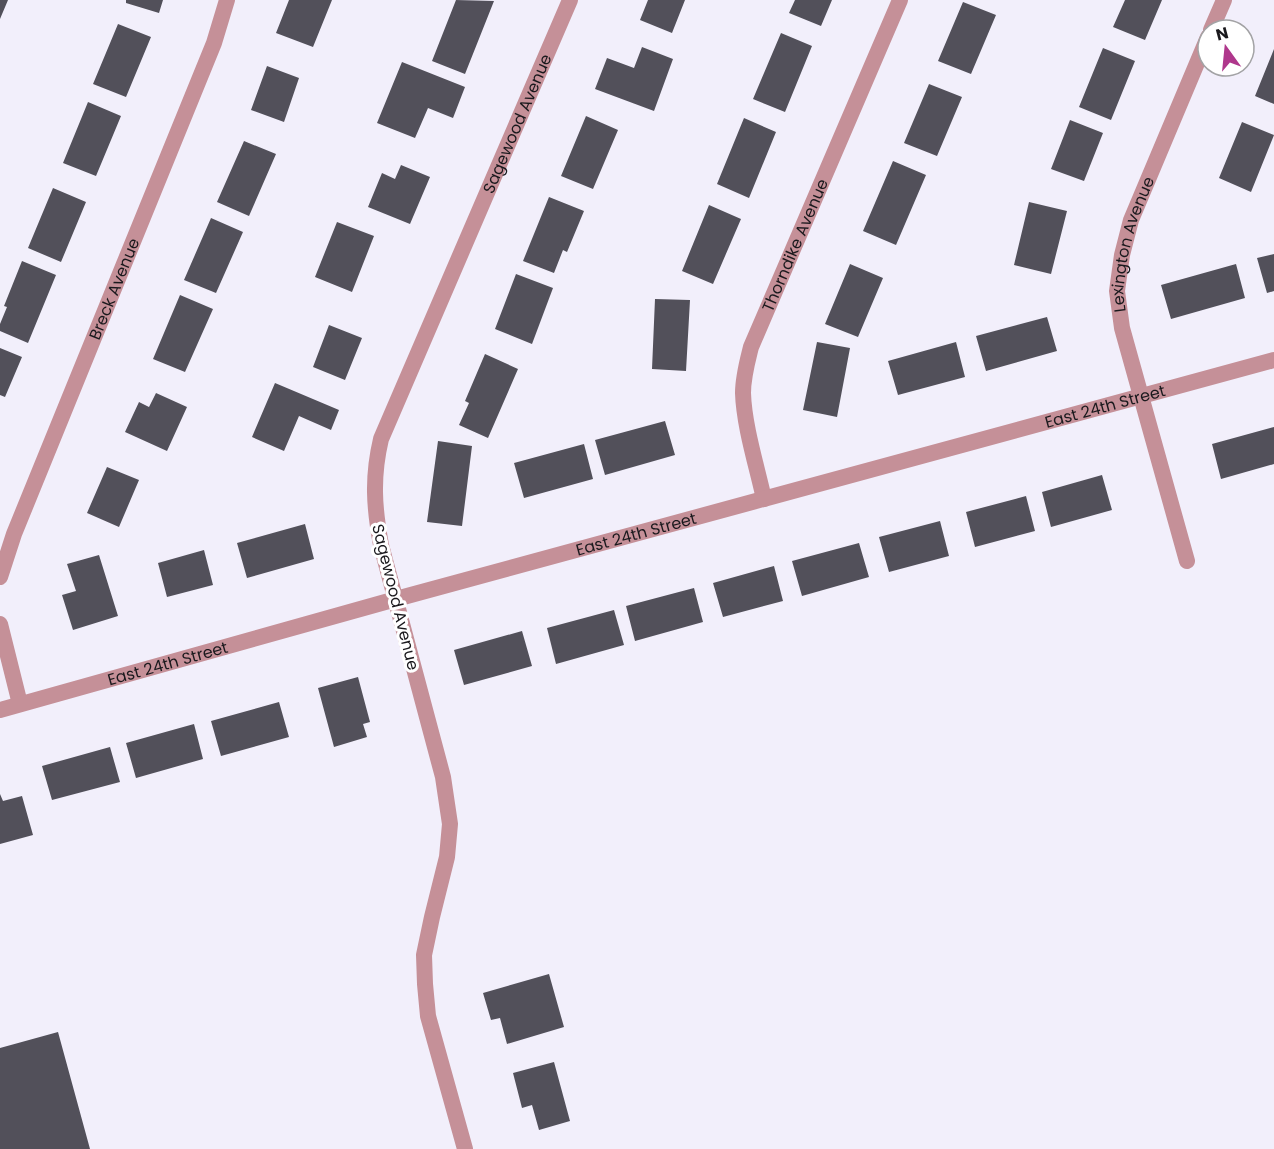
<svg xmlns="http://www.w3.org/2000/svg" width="1274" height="1149" font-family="Poppins,sans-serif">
  <rect width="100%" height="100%" fill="#f2effb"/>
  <path fill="#52505a" d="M0,0H8L0,19Z
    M126,0H163L159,13L126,3Z
    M289,0H332L313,47L276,33Z
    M456,0L494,1L465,74L432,61Z
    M648,0H685L672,33L640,20Z
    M795,0H832L821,26L789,13Z
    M1125,0H1162L1145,40L1113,27Z
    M963,2L996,15L971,74L938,61Z
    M118,24L151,37L126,97L93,84Z
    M781,33L812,46L785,112L753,99Z
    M642,47L673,59L654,111L595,89L607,58L634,68Z
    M1103,48L1135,61L1111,120L1079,107Z
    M1274,49V104L1255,96Z
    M402,62L465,87L453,118L428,108L415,138L377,123Z
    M267,66L299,78L284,122L251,110Z
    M929,84L962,97L937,156L904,143Z
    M88,102L121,116L96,176L63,163Z
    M586,116L618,130L593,189L561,176Z
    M744,118L776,132L749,198L717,184Z
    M1070,120L1103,133L1084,181L1051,169Z
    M1242,122L1274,135L1251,192L1219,178Z
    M244,141L276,154L249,216L217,202Z
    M893,161L926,175L896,245L863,231Z
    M401,165L430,177L410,224L368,207L382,173L395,179Z
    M53,188L86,202L61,262L28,248Z
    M549,197L584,211L567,252L563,250L554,273L523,261Z
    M1029,202L1067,211L1051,274L1014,265Z
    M709,205L741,219L713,284L682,271Z
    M211,218L243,232L216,293L184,280Z
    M337,222L374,236L352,292L315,277Z
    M1274,254V291L1267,293L1257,258Z
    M22,261L56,275L28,343L0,331V324L7,307L4,306Z
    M850,264L883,278L858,337L825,324Z
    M1236,264L1245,298L1171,319L1161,285Z
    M516,274L553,288L532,344L495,329Z
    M180,295L213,309L185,372L153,359Z
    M655,299L690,300L686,371L652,369Z
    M1047,317L1057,351L986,371L976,336Z
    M329,325L362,338L345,380L313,367Z
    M817,342L850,348L837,417L803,410Z
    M956,342L965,377L898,395L888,361Z
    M0,348L22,357L5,397L0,395Z
    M485,354L518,369L488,438L459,425L469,403L465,401Z
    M275,383L339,410L331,430L299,416L284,451L252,437Z
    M156,393L187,407L167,451L125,432L139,402L149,407Z
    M665,421L675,455L605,475L595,440Z
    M1274,427V464L1221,479L1212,444Z
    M438,441L472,446L462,526L427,522Z
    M584,444L593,479L524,498L514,463Z
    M107,467L139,480L119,527L87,513Z
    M1102,475L1112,510L1051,527L1042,492Z
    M1026,496L1035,531L975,547L966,512Z
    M940,521L949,556L889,572L879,537Z
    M305,524L314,559L247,578L237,543Z
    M859,543L869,577L802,596L792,561Z
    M204,550L213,585L167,597L158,563Z
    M99,555L118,616L73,630L62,595L76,591L67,564Z
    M774,566L783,601L723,617L713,583Z
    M694,588L703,622L635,641L626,606Z
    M614,610L624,645L556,664L547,628Z
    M522,631L532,666L464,685L454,650Z
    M358,677L370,722L363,724L367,737L334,747L318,688Z
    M279,702L289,737L221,756L211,721Z
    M194,724L203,759L136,778L126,743Z
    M110,747L120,782L52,800L42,766Z
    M0,794L3,801L22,796L33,835L0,844Z
    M549,974L564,1027L507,1044L500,1018L491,1020L483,993Z
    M58,1032L90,1149H0V1048Z
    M554,1062L570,1121L539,1130L532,1105L522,1108L513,1073Z"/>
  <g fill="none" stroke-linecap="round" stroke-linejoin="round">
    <g stroke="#c59098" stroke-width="16">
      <path d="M1211,30L1224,0"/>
      <path id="s1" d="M764,499C757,467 744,426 743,393C743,377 747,363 751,347L900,0"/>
      <path id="s2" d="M1187,561L1122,328L1117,291L1122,255L1131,220L1208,37"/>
      <path id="s3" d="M0,577L14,534L214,43L227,0"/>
      <path d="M0,624L20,704"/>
      <path id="s4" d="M0,710L396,599L1274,360"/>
      <path id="s5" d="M465,1149L428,1016L425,984L424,955L432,917L447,857L450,824L443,777L381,545C374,507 372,477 381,439L570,0"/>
    </g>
  </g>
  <g text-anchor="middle" stroke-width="6" stroke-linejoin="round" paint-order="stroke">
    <g font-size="16" fill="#1a191d" stroke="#fff">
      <text dy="6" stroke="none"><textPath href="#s5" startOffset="1071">Sagewood Avenue</textPath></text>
      <text dy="6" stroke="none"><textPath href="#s2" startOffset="328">Lexington Avenue</textPath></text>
      <text dy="6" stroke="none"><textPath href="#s1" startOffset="266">Thorndike Avenue</textPath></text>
      <text dy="6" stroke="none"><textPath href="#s3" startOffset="310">Breck Avenue</textPath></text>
      <text dy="6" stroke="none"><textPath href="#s4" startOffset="1146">East 24th Street</textPath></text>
      <text dy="6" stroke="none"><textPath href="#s4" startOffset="660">East 24th Street</textPath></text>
      <text transform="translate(396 597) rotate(76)" y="6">Sagewood Avenue</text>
      <text dy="6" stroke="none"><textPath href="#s4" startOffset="174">East 24th Street</textPath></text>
    </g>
  </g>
  <g transform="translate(1226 48) rotate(345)"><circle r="28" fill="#ffffff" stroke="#a3a3a5" stroke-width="1.5"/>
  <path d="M0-4.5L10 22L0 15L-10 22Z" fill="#af378c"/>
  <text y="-9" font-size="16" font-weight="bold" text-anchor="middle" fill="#1a191d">N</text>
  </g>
</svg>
